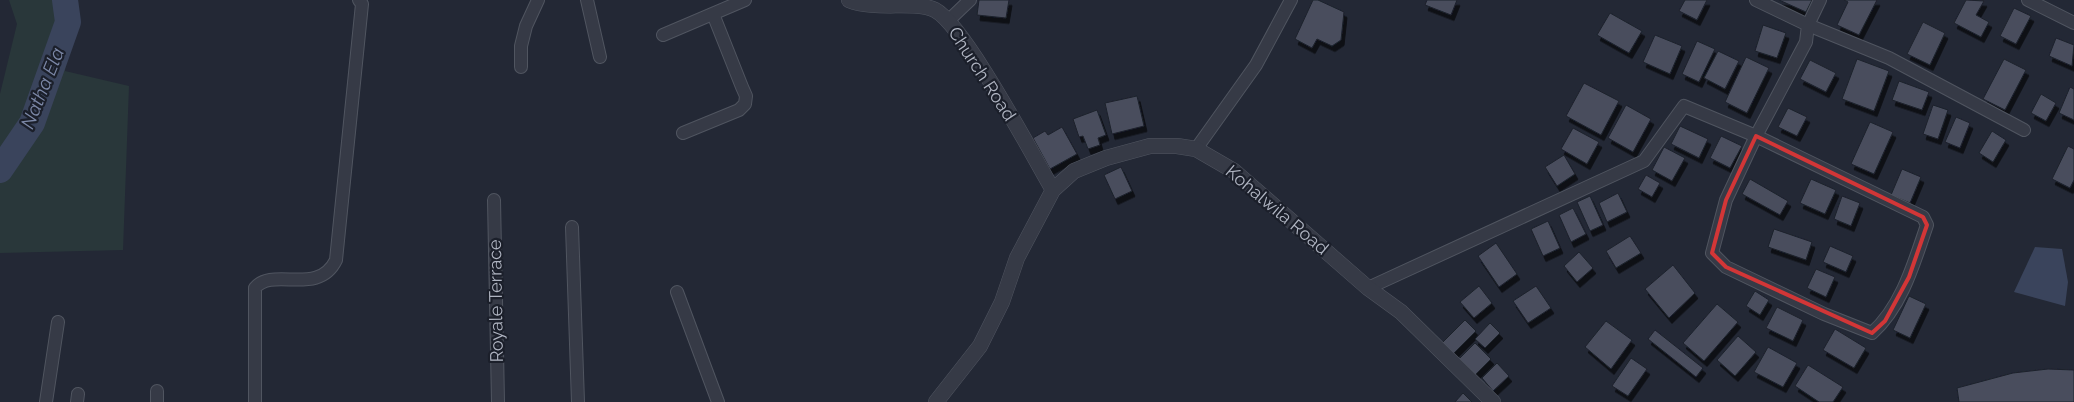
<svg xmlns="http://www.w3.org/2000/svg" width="2074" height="402" font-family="Raleway,sans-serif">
  <defs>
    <filter id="shadow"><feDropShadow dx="3" dy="5.5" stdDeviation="0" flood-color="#0009"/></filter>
  </defs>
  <rect width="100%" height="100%" fill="#232835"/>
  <path fill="#29373a" d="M9,0H74L65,71L129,86L123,250L0,253V94L17,24Z"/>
  <path fill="#3a445c" d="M2035,247L2062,249L2068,282L2065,306L2014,292Z"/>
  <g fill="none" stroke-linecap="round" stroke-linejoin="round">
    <path stroke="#3a445c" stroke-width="26" d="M0,170L32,123L68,22L65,0"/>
  </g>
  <path fill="#484e5d" stroke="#1d212c" filter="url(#shadow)" d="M979,0H1009L1006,18L977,15Z
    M1313,0H1318L1344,12L1341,40L1332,46L1317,39L1312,48L1295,39Z
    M1427,0H1457L1451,15L1425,5Z
    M1685,0H1707L1697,20L1679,11Z
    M1779,0H1812L1806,12Z
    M1844,0H1877L1859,35L1837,25L1848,2Z
    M1966,0L1984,1L1976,15L1989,22L1981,37L1954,23Z
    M2014,8L2031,16L2016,44L2000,36Z
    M1610,13L1642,31L1629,53L1597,35Z
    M1923,22L1945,33L1930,65L1907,54Z
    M1763,25L1786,33L1777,58L1755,51Z
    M1655,35L1682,46L1670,74L1643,62Z
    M2056,38L2074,45L2072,66L2049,56Z
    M1697,41L1715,49L1699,82L1682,74Z
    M1718,51L1739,61L1725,89L1704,78Z
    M1746,57L1769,68L1747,113L1725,102Z
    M1857,59L1889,71L1874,111L1842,99Z
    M2004,59L2026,70L2005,110L1983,99Z
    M1810,60L1836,73L1826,92L1800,79Z
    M1899,81L1929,92L1922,110L1892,100Z
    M1584,83L1619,101L1601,135L1566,116Z
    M2070,87L2074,89V120L2059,113Z
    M2041,94L2056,103L2046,121L2031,113Z
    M1137,96L1144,126L1112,134L1105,103Z
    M1626,105L1651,119L1633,152L1608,138Z
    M1933,105L1948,110L1938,139L1923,134Z
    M1788,108L1807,117L1797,136L1778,127Z
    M1097,110L1106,135L1098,138L1100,145L1088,149L1083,136L1079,137L1073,119Z
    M1956,117L1970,123L1960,148L1945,142Z
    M1870,122L1893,132L1874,174L1851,164Z
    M1680,126L1708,139L1699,158L1671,144Z
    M1062,127L1077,154L1050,169L1033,138L1045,131L1048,135Z
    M1573,128L1599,142L1587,164L1561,149Z
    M1992,131L2006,140L1993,162L1979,153Z
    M1721,136L1742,146L1730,168L1710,158Z
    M2068,146L2074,149V180L2070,188L2052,179Z
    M1664,147L1685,158L1672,181L1652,170Z
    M1564,155L1575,174L1557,186L1545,167Z
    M1121,167L1132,191L1115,199L1104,175Z
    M1902,169L1921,177L1910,203L1891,195Z
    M1646,175L1660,183L1652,197L1638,189Z
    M1750,179L1788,201L1780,215L1742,194Z
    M1811,179L1836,190L1825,214L1800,203Z
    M1618,193L1627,212L1607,222L1599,203Z
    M1590,196L1603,225L1590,231L1577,202Z
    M1842,196L1860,203L1851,226L1834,219Z
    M1573,208L1586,234L1571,242L1559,215Z
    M1548,221L1560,248L1543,256L1531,229Z
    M1774,229L1812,242L1806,260L1768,247Z
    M1630,236L1641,253L1616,268L1606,251Z
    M1496,243L1517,274L1499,287L1478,256Z
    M1830,246L1853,256L1846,272L1823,262Z
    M1579,252L1593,268L1577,282L1564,266Z
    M1673,265L1695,293L1669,318L1645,289Z
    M1816,269L1835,277L1826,297L1807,288Z
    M1479,286L1492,303L1474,318L1460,302Z
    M1536,286L1551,308L1528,323L1513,301Z
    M1755,291L1769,300L1760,315L1746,306Z
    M1909,296L1926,304L1910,338L1893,330Z
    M1717,304L1738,322L1704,361L1683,343Z
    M1777,307L1803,320L1793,341L1766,328Z
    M1465,320L1476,331L1453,354L1442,343Z
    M1606,321L1632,340L1611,369L1585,347Z
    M1490,323L1500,333L1485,348L1475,339Z
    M1835,329L1866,348L1854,368L1823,350Z
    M1655,330L1703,368L1696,377L1648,339Z
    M1738,336L1756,352L1735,376L1717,360Z
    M1475,343L1491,359L1474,376L1458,360Z
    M1768,347L1797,363L1783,387L1754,372Z
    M1631,358L1647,369L1628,396L1612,386Z
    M1497,363L1509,376L1493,391L1482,378Z
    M1808,365L1843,387L1833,402H1819L1795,386Z
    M2048,369L2074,370V402H1959L1957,388L2013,373Z
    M1463,393L1472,402H1455Z"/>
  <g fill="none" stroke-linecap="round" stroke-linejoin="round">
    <g stroke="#505560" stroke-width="14">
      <path id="minor" d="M587,0L600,57
        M1820,0L1808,25L1889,58L2024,130
        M2028,0L2074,23
        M948,21L970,0
        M663,35L745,0
        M521,67V46L526,26L538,0
        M683,133L739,110L745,104L746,96L742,87L713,14
        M1196,149L1256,65L1291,0
        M494,200L498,402
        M572,227L578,402
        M1368,288L1644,161L1684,106L1756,136L1923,217L1927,225C1914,263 1902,306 1872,333L1824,314L1726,267L1712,253L1726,200L1756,136L1806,42L1808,25L1756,0
        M677,292L718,402
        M46,402L58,322
        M77,402L78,394
        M157,402V391
        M255,402V288C273,266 318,297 336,260L362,4L359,0"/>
    </g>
    <g stroke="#505560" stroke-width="16">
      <path id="tertiary" d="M849,0C876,11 915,0 935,10C964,25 1033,156 1053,190
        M936,402L980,346L1002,302L1017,258L1053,190L1074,171L1106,158L1150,146H1177L1196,149L1234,171L1368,288L1401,312L1493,402"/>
    </g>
    <use href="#minor" stroke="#363a46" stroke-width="12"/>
    <use href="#tertiary" stroke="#363a46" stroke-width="15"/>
  </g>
  <path fill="none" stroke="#d23637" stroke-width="4" stroke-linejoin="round" d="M1756,136L1923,217L1927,225L1909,277L1885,321L1872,333L1726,267L1712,253L1726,200Z"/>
  <g text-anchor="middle" stroke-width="4.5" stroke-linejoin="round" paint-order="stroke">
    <g font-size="18" fill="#b0b5c2" stroke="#1b1f2a">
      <text transform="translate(982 74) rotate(57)" y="6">Church Road</text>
      <text transform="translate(1277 210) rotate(40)" y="6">Kohalwila Road</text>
      <text transform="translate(496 301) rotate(-91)" y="6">Royale Terrace</text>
    </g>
    <g font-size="19" font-style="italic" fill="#7c88a7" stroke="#1b1f2a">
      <text transform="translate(42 88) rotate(-68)" y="7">Natha Ela</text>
    </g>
  </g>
</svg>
